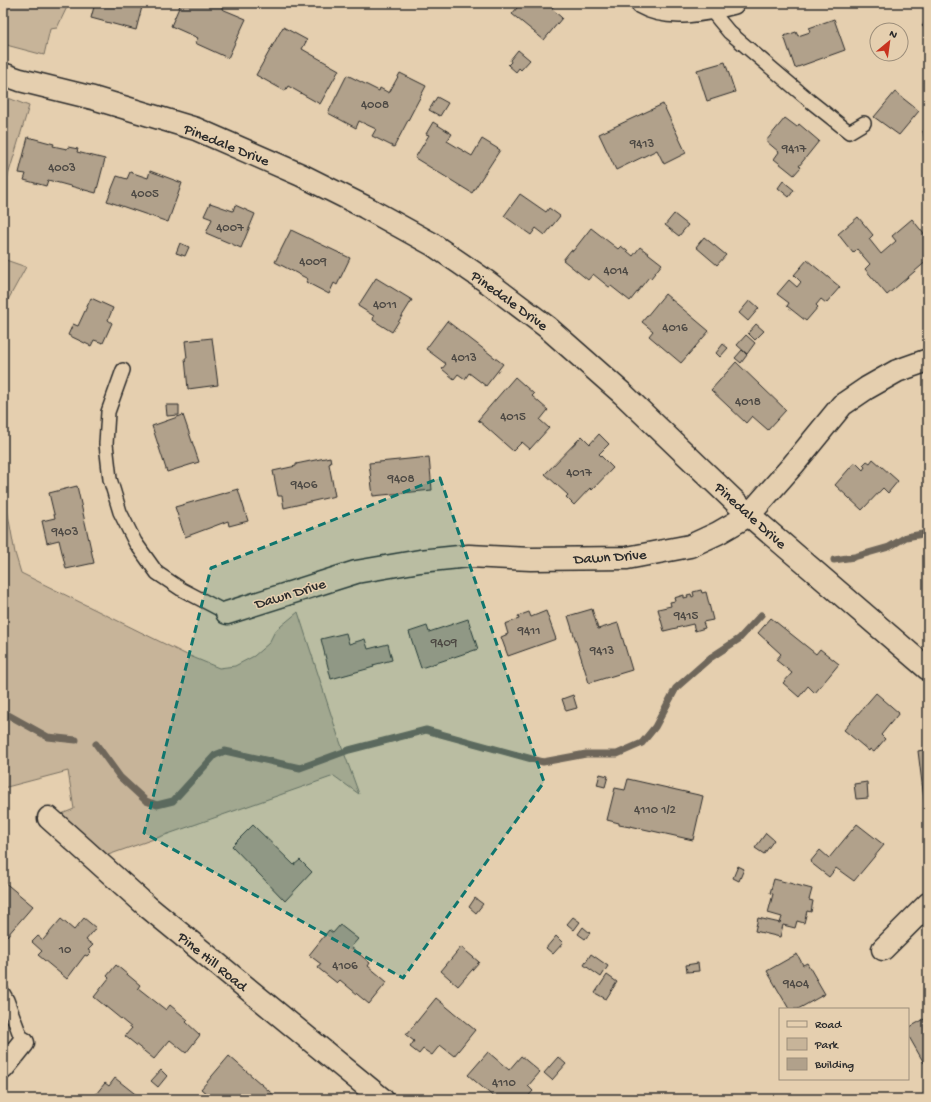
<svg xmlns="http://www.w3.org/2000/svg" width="931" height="1102" font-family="'Gochi Hand',sans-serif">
  <rect width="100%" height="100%" fill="#e5cfaf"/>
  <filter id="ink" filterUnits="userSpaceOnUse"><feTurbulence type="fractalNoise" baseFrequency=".025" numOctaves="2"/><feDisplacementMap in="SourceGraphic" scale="8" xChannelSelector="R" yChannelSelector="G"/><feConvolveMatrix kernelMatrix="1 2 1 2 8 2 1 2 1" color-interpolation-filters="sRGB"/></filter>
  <g filter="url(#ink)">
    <path fill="#c7b499" stroke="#797062" d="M3,3H69L57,28L50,29L44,55L10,46L3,43Z
      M3,96L29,106L3,192Z
      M3,259L26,267L3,309Z
      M3,487L15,553L21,573L185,654L219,668L235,666L254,656L269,643L275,631L298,612L338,736L359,794L334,776L108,855L59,815L74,809L68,771L3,788Z"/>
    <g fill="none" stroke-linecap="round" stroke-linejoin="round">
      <path stroke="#6e665a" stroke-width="7" d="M834,560L854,557L889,547L906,537L928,533
        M3,712L48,737L76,740
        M96,744L120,777L146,801L157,805L173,801L215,755L225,751L300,768L349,750L426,730L543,762L586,754H617L642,743L655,727L676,688L710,658L739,639L761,615"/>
    </g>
    <path fill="#b1a18b" stroke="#2b2b2b" d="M95,3H143L136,30L91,18Z
      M181,3H223L222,9L246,19L228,58L195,43L198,38L171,26Z
      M521,3H552L554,5L552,9L562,18L544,40L512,14Z
      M834,19L845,50L795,68L784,36L796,32L798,36L810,32L809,28Z
      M928,19V30L922,26Z
      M283,27L307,40L302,49L339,70L320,104L288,86L285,91L256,75Z
      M518,50L530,60L521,70L519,68L516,72L508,65L511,62L510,60Z
      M725,62L735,92L707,101L697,70Z
      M400,73L426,86L394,147L372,136L376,129L359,121L356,128L328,113L347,75L379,91L380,88L389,93Z
      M895,92L919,111L899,135L874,117Z
      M437,97L448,103L440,116L429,110Z
      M663,104L686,153L664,164L657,150L616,170L599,134Z
      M785,118L797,127L799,124L819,141L799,166L801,167L794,175L774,159L779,152L766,141Z
      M433,122L452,134L447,141L472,156L482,139L500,150L472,193L415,158L429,135L426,134Z
      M928,130V144H926L923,131Z
      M28,137L54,144L53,146L67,149L68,147L78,149L77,152L105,159L96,193L48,180L46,186L24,180L26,174L19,173Z
      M150,171L182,183L168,222L107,201L117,176L127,179L130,172L148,178Z
      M783,181L794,190L789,197L778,188Z
      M520,194L546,212L549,208L560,216L545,235L536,228L531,235L504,216Z
      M210,203L233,211L235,205L255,214L241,248L206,233L212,219L204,216Z
      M674,214L688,225L679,236L665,225Z
      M858,217L873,235L869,239L881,254L896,241L892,236L912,219L928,239V260L887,295L865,269L870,264L857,249L853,253L838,234Z
      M591,228L618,249L621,246L633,256L640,247L662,264L651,278L649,277L630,301L611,286L609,287L593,274L588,280L563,260L571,250L573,251Z
      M291,230L350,258L337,285L334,283L329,294L306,282L308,279L275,262Z
      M704,237L726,255L717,265L696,247Z
      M180,243L189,247L185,256L176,253Z
      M807,260L840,287L826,303L821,299L816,305L818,307L806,321L787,306L789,303L777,294L789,280L797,287L801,282L794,275Z
      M376,278L412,300L392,332L373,320L374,316L358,306Z
      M665,294L709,331L681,363L649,336L653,331L642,322Z
      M91,298L113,308L108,320L112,323L103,343L94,340L91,346L68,335L73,324L78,326Z
      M750,300L759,308L748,321L739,313Z
      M447,321L503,364L486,386L469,373L465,379L458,374L454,379L442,369L446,364L426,349Z
      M756,324L764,331L755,340L748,333Z
      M746,335L755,343L747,354L737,345Z
      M212,338L218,385L188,389L185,358H187L185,341Z
      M723,344L728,348L720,357L716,353Z
      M742,350L747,355L741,363L735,358Z
      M736,362L786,410L768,430L752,416L746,423L711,390Z
      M515,377L534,394L532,396L548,410L540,420L549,428L530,449L522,442L513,451L478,420Z
      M166,405H179V415L167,416Z
      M183,415L199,462L167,472L152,426Z
      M599,434L609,444L599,454L613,468L592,490L590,488L574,505L566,497L568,495L545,474L582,436L590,444Z
      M330,457L331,463L329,464L335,496L284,508L282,496H278L273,471L296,466V464Z
      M429,457L432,490L373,496L369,463Z
      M873,459L898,481L888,493L883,488L862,510L835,485L855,462L863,470L865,467L863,465L867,461L870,463Z
      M77,486L94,563L66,569L59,540L47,543L42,521L55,518L49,493Z
      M238,489L248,521L229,526L228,521L185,537L175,507Z
      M701,590L702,593L706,592L713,620L703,622L705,628L695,631L693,624L664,631L658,609L671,606L670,602L675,601L674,598L684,595V598L688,597L687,595L691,594L692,597L694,596L693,592Z
      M592,609L598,629L618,623L632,670L589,683L568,616Z
      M546,611L556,639L508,656L501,637L508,634L505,624L519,619L518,616L529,612L531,617Z
      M771,618L816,654L820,649L839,664L815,693L808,686L799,697L783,683L792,673L776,660L781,654L758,633Z
      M468,619L478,649L421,668L409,632L427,626L429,632Z
      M346,633L349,644L365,639L368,649L388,644L392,660L373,665L374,667L331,679L321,639Z
      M876,693L899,713L881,735L885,739L874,752L870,749L869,751L844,730Z
      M573,695L577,708L566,711L562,699Z
      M928,749V806L925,807L918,751Z
      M600,774L608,776L605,787L597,785Z
      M628,779L703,796L693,840L630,826V827L619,825V823L607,820L615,788L625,790Z
      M867,782L868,798L856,799L854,784Z
      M857,824L884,845L854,881L836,868L829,877L810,862L820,850L829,858Z
      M253,825L294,865L300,860L312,872L285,901L232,846Z
      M766,833L774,840L764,854L755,848Z
      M738,866L744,869L739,881L733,878Z
      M774,879L812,889L809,900L813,901L811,912L807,911L804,923L797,921L795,928L783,925L780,937L755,931L758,918L780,923L782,917L768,913L773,894L770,893Z
      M3,881L33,906L7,936L3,933Z
      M475,898L483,904L476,913L469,907Z
      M573,917L580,922L574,930L567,924Z
      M84,918L96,928L86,940L93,945L88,950L91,952L87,956L85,955L67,979L38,955L42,951L32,942L38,936L43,940L61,919L74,930Z
      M340,925L358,939L351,947L370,963L368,966L387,982L369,1004L340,980L337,983L318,968L321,964L309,955L329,930L333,933Z
      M583,927L590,933L585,939L578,934Z
      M556,936L563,943L553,954L546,948Z
      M461,947L479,962L458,986L441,971Z
      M591,954L608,966L601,977L584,965Z
      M797,954L803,965L807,963L825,994L798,1009H789L767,971Z
      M698,963L699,971L687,972L686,965Z
      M116,965L140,985L138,988L166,1010L170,1005L188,1020L186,1022L200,1035L186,1053L170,1040L154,1059L125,1036L132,1028L94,997L109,978L107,976Z
      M607,975L617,982L606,999L595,993Z
      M436,998L475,1030L454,1056L440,1045L432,1055L423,1049L419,1054L410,1047L414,1041L406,1035Z
      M928,1017V1060L924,1063L908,1035V1028Z
      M488,1052L509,1070L521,1056L540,1072L528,1086L533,1091L526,1099H496L468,1075Z
      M229,1056L277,1098L276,1099H213L201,1089Z
      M558,1057L566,1064L552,1080L544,1073Z
      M161,1070L167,1076L158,1087L151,1081Z
      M115,1078L139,1097L137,1099H97L99,1096L96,1094L105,1083L109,1086Z"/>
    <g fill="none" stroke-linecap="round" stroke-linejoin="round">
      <g stroke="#2b2b2b" stroke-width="16">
        <path id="lane" d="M710,9L729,32L810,101L849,132L864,123
          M123,370L108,412L106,444L110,479L120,512L135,542L157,573L181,589L227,613
          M3,993L7,1000L23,1043"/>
      </g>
      <g stroke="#2b2b2b" stroke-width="25">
        <path id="street" d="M642,3C668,18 707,10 733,3
          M3,74L20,80L93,98L196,129L301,175L365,207L432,244L486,281L547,327L623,394L749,515L928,669
          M227,613L356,572L420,561L469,556L531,559L627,558L690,546L718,533L749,515L793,465L842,405L867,388L897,371L928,360
          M49,818L148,907L382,1099
          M883,949L928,904
          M3,1068L23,1043"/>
      </g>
      <use href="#lane" stroke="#e5cfaf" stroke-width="13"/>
      <use href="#street" stroke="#e5cfaf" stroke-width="22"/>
    </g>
  </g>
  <path fill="#0f766e" fill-opacity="0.2" stroke="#0f766e" stroke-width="3" stroke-dasharray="8 5" stroke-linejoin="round" d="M440,478L544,782L403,978L144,833L211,568Z"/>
  <g text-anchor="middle" stroke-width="3" stroke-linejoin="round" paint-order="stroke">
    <g font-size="13" fill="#4c4843">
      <text x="375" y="108">4008</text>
      <text x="642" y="147">9413</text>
      <text x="794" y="152">9417</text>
      <text x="62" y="171">4003</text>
      <text x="145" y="197">4005</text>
      <text x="230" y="231">4007</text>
      <text x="313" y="265">4009</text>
      <text x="616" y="274">4014</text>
      <text x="385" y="308">4011</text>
      <text x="675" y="331">4016</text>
      <text x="464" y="361">4013</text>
      <text x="748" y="405">4018</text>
      <text x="513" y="420">4015</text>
      <text x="579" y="476">4017</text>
      <text x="401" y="482">9408</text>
      <text x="304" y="488">9406</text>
      <text x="65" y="535">9403</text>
      <text x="686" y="619">9415</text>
      <text x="529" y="634">9411</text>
      <text x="444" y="646">9409</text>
      <text x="602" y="654">9413</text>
      <text x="655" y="813">4110 1/2</text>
      <text x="65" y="953">10</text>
      <text x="345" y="969">4106</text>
      <text x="796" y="987">9404</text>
      <text x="504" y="1086">4110</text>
    </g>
    <g font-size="15" fill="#2b2b2b" stroke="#e5cfaf">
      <text transform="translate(227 144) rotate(22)" y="5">Pinedale Drive</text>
      <text transform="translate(510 300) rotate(36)" y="5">Pinedale Drive</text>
      <text transform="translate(751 515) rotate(42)" y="5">Pinedale Drive</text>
      <text transform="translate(610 556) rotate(-4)" y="5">Dawn Drive</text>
      <text transform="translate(290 593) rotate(-17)" y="5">Dawn Drive</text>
      <text transform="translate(213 961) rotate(39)" y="5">Pine Hill Road</text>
    </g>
  </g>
  <rect width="931" height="1102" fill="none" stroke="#e5cfaf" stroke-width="16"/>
  <rect x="8" y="8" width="915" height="1086" fill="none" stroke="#2b2b2b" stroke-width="1.5" filter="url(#ink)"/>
  <rect x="779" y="1008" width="130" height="72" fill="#e5cfaf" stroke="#9b8d7a"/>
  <rect x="787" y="1021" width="20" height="6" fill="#e5cfaf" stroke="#9b8d7a"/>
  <text x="815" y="1028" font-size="12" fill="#2b2b2b">Road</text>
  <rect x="787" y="1038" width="20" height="12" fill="#c7b499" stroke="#9b8d7a"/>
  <text x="815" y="1048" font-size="12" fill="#2b2b2b">Park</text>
  <rect x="787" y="1058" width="20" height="12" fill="#b1a18b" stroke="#9b8d7a"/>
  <text x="815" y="1068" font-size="12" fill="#2b2b2b">Building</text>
  <g transform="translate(889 42) rotate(29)"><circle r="19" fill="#e5cfaf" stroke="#9b8d7a"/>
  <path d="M0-3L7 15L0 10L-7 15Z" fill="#c8321e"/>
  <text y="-6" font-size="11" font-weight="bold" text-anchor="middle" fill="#2b2b2b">N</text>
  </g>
</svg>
